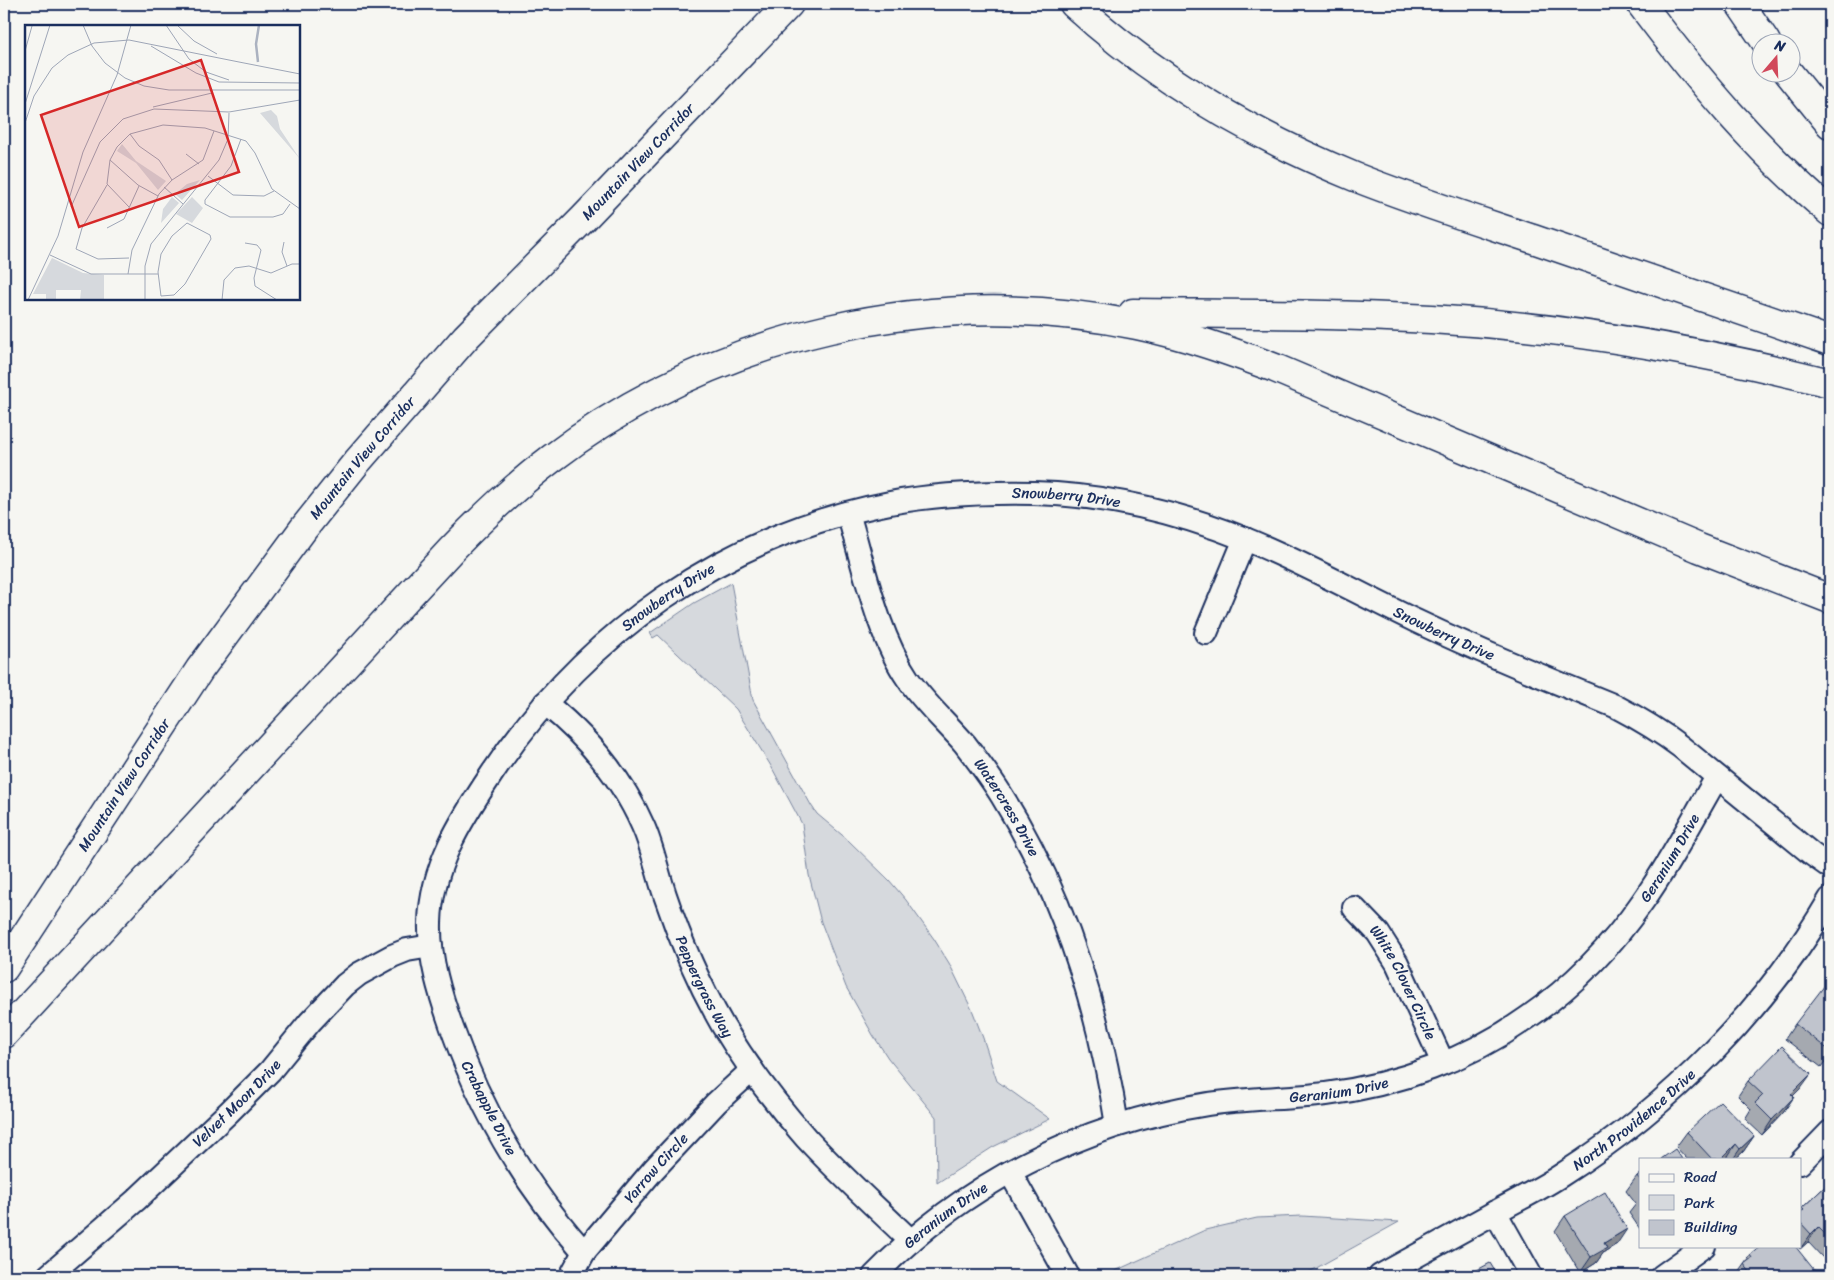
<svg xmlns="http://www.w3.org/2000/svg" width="1834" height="1280" font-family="Sriracha,sans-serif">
  <rect width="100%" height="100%" fill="#f6f6f2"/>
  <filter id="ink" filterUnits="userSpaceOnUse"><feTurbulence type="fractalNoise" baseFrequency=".02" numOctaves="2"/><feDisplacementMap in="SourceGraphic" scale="10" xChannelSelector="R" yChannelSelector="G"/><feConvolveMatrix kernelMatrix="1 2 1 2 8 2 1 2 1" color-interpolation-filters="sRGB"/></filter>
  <g filter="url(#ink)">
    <path fill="#d6d9dd" stroke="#78849e" d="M731,583L753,700L811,805L817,814L848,840L889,880L906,900L934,939L949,963L973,1012L983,1038L997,1081L1050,1119L993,1147L937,1183L936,1117L888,1058L873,1035L846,987L821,922L809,875L802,824L771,766L736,709L658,635L653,638L650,633L694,603Z
      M1302,1216L1399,1222L1302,1276H1104L1205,1230L1257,1218Z"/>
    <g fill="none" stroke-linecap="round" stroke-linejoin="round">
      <g stroke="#1b2f5e" stroke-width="26">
        <g id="minor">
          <path id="s1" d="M848,513C864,566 877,634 908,679C924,703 946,722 965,744C978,761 991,778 1002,796C1065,897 1099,1009 1117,1125"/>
          <path d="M1206,633L1245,539"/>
          <path id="s2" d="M545,703C586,736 622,778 643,826C653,848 657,872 665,895C680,940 699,984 723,1026C747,1066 775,1103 806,1138C839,1174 876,1207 911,1241"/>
          <path id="s3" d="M1354,908L1378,933L1397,963L1443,1063"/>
          <path d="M1800,1163L1830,1132"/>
          <path d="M1010,1172L1068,1276"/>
          <path d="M1495,1212L1531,1276"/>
          <path id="s4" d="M584,1252C526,1187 481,1110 452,1028C440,994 429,959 430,923C431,867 461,820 491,775C584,634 724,535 890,503C938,494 986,492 1034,493C1106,495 1178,512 1245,539C1303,562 1359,594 1416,621C1481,652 1548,679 1615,706C1638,718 1660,731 1681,747L1813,855L1830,867"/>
          <path id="s5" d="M48,1276L136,1200L229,1112L270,1071L310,1022L345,985L359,974L392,956L407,950L431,946"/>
          <path id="s6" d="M571,1276L584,1252L654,1169L716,1103L752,1070"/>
          <path id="s7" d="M874,1276C963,1184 1081,1124 1208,1104C1247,1098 1287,1099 1326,1094C1397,1085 1469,1059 1527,1018C1572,987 1612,946 1643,901C1671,862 1693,818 1717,777"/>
          <path id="s8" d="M1380,1276C1421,1253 1462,1231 1503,1208C1523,1197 1544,1187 1563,1174C1670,1106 1766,1009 1830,899"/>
          <path d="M1662,1276L1704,1246"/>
        </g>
      </g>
      <g stroke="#1b2f5e" stroke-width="31">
        <g id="trunk">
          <path d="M1074,4C1155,79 1253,135 1355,177C1413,200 1473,219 1533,239C1632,273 1731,307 1830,341"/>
          <path d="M1641,4C1698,80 1758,151 1830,212"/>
          <path d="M1740,4L1766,42"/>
          <path d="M1788,72L1830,124"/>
          <path d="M1133,313C1232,314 1332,313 1431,319C1567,327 1699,350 1830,383"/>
          <path id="s9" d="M4,968L200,669L304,528L356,463L466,337L584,218L789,4"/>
          <path d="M4,1034L451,550C483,517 515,486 551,459C717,333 933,283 1137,325C1185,335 1230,351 1275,368L1699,548L1830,599"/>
        </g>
      </g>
      <use href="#minor" stroke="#f6f6f2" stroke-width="22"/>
      <use href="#trunk" stroke="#f6f6f2" stroke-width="28"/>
    </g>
    <path fill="#a5a9b0" stroke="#1b2f5e" d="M1830,989V1055L1821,1067L1785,1039L1795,1024Z
      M1748,1081L1800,1089L1793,1096L1783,1113L1762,1135L1745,1119L1751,1109L1738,1096Z
      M1687,1132L1754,1136L1743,1152L1735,1159H1687L1676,1147Z
      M1640,1174V1229L1629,1213L1636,1204L1626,1191L1637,1176Z
      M1830,1182V1252L1823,1258L1808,1242L1800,1249L1798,1246H1800V1211L1802,1208Z
      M1565,1216L1617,1244L1604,1252L1596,1263L1580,1273L1555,1231Z
      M1750,1255L1818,1276H1735Z"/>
    <path fill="#868990" stroke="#1b2f5e" d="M1811,1074L1800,1089L1780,1109L1791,1094Z
      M1794,1097L1783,1113L1762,1135L1772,1120Z
      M1754,1136L1743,1152L1735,1159H1733L1740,1149Z
      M1736,1144L1726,1159H1721Z
      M1818,1227L1808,1242L1800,1249L1811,1234Z
      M1627,1229L1617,1244L1604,1252L1596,1263L1580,1273L1591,1257L1604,1243Z
      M1830,1248V1252L1823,1258Z"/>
    <path fill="#c0c4cd" stroke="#1b2f5e" d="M1825,985L1830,989V1051L1795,1024Z
      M1782,1046L1811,1074L1791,1094L1794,1097L1772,1120L1755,1103L1763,1095L1748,1081Z
      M1720,1101L1754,1136L1740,1149L1736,1144L1721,1159H1712L1687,1132Z
      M1675,1149L1682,1159H1661Z
      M1640,1174V1180L1637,1176Z
      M1830,1182V1239L1818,1227L1811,1234L1800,1222V1212L1804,1210L1802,1208Z
      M1605,1192L1627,1229L1604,1243L1607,1248L1591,1257L1565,1216Z
      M1761,1246H1795L1819,1276H1753L1744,1264L1752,1258L1750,1255Z
      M1490,1263L1498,1276H1466Z"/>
  </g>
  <g text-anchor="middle" stroke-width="4.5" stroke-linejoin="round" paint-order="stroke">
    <g font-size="15" fill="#1b2f5e" stroke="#f6f6f2">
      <text dy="5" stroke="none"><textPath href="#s9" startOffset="1029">Mountain View Corridor</textPath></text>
      <text dy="5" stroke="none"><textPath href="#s9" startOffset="624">Mountain View Corridor</textPath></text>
      <text dy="5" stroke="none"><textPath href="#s4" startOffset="1205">Snowberry Drive</textPath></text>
      <text dy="5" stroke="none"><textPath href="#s4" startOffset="785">Snowberry Drive</textPath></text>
      <text dy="5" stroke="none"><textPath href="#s4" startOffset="1610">Snowberry Drive</textPath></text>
      <text dy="5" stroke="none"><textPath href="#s9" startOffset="219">Mountain View Corridor</textPath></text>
      <text dy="5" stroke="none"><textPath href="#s1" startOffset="340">Watercress Drive</textPath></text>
      <text dy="5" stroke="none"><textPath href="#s7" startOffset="934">Geranium Drive</textPath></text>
      <text dy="5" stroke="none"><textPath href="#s3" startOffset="90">White Clover Circle</textPath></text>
      <text dy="5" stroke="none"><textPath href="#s2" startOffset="331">Peppergrass Way</textPath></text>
      <text dy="5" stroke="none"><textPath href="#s7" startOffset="514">Geranium Drive</textPath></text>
      <text dy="5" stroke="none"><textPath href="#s5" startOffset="256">Velvet Moon Drive</textPath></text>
      <text transform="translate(489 1108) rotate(63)" y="5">Crabapple Drive</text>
      <text dy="5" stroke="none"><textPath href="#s8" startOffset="299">North Providence Drive</textPath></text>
      <text dy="5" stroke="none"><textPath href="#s6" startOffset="138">Yarrow Circle</textPath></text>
      <text dy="5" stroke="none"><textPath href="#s7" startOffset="94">Geranium Drive</textPath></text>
    </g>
  </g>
  <g transform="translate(25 25)">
    <rect width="275" height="275" fill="#f6f6f2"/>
    <path d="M246,85L252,91L255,104L275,134L235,88ZM97,119L111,136L141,156L133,165L111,138L92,126ZM175,155L157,175L150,169L162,159ZM147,172L154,178L136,198L138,184ZM167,172L178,183L167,198L151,189ZM27,233L58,248L79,250V275H55L56,265H31V275H21V269H8Z" fill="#d6d9dd"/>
    <path fill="none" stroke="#abb2c0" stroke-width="2.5" d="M233,37L231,19L234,0"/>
    <path fill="none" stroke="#9ea6b7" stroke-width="1" d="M58,0L67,21L80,38L100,53L119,61L144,65H275M141,0L164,34L181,47L204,55M152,0L169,16L192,29M126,21L171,48L194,57L275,58M0,26L7,1M214,37L275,49M0,79L25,0M128,82L187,68M204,87L275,75M0,98L9,71L27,43L43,30L69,18L104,15L214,37M105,109L114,121L134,135L147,155M216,114L206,141L180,175V179L205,192H248L258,189L265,179M161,129L174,139M85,135L113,160L133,171M183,151L208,170L239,171L249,166M82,160L57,203L51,224L73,234L104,233M139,162L158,179M46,182L75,117L98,94L129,84L204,87M104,182L82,159L85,135L92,122L105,109L138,100L180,103L221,116L230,128L247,164L275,184M162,198L185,210L186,214L160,259L149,270L136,271L133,247L136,229L147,211ZM82,203L99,194L114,161M259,217L257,227L262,241M220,218L232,220L236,225L229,253L230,261M25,230L66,249H133M103,249L107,225L134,169L147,155L178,135L189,106M230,261L252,275M3,275L33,211L58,127L92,50L106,0M120,275V241L126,219L194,135L203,114L204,88M197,275L199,255L210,243L224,241L246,248L267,239H275"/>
    <path fill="#d62828" fill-opacity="0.15" stroke="#d62828" stroke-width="2.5" d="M176,35L214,147L54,202L16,90Z"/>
    <rect width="275" height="275" fill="none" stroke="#1b2f5e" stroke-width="2.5"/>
  </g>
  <rect width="1834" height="1280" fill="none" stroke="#f6f6f2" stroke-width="20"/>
  <rect x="10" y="10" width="1814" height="1260" fill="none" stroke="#1b2f5e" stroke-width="2" filter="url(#ink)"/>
  <rect x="1639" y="1158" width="162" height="90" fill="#f6f6f2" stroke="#9ea6b7"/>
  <rect x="1649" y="1174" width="25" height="8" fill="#f6f6f2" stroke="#9ea6b7"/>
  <text x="1684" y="1182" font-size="15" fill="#1b2f5e">Road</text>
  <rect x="1649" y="1195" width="25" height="15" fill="#d6d9dd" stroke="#9ea6b7"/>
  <text x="1684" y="1208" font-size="15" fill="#1b2f5e">Park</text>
  <rect x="1649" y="1220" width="25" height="15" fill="#c0c4cd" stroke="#9ea6b7"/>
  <text x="1684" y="1232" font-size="15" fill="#1b2f5e">Building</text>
  <g transform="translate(1776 58) rotate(19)"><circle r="24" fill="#f6f6f2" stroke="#9ea6b7"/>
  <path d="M0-4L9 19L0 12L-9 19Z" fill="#d1495b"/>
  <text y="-8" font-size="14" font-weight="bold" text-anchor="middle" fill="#1b2f5e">N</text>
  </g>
</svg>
